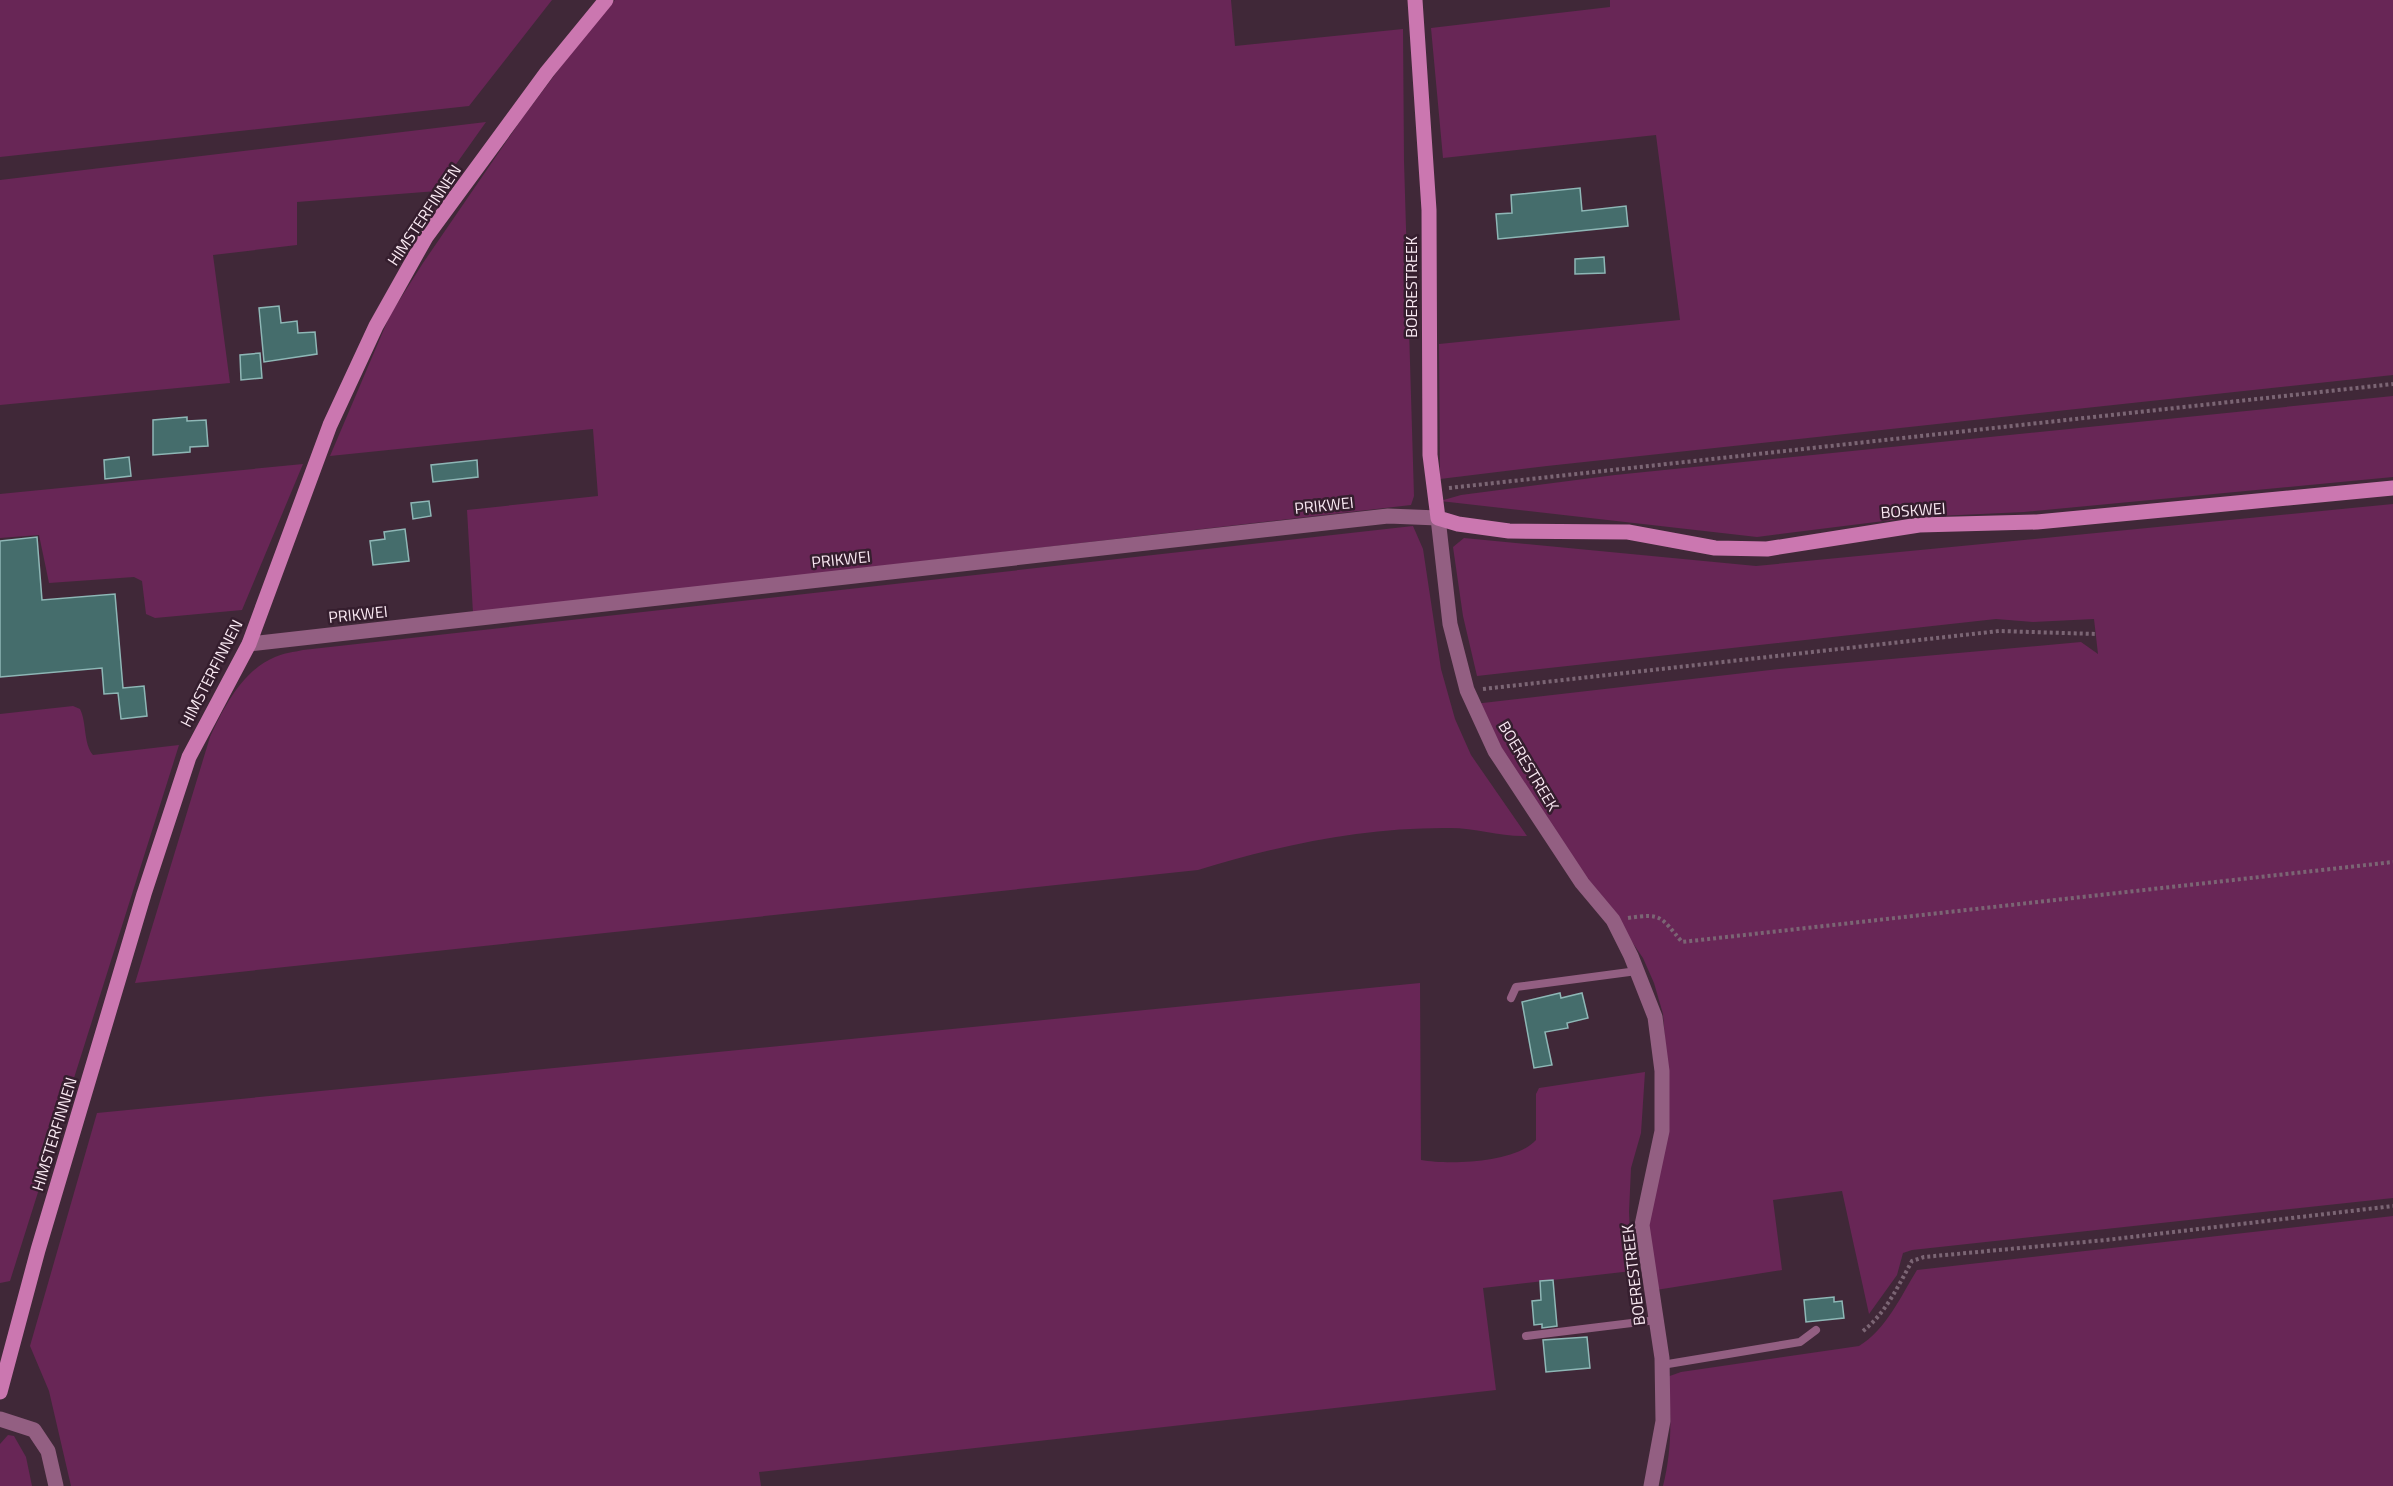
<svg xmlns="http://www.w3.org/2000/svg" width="2393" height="1486" font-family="'Titillium Web',sans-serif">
  <rect width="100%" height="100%" fill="#402838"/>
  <path fill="#682656" d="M0,0H552L469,106L0,157Z
    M615,0H1231L1235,46L1403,29L1404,161L1414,496L1411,505L473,613L467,510L598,496L593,429L330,456L390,315L423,263L521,120L583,37Z
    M1610,0H2393V375L1547,466L1440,479L1439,344L1680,320L1656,135L1443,158L1431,28L1610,7Z
    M486,122L437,191L297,202V245L213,255L230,383L0,405V180Z
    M2393,396V477L2024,512L1916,517L1757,537L1440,501L1461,495L1615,475Z
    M303,464L242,610L155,618L146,614L142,581L134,577L49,583L39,535L0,538V494Z
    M2393,504V1198L1912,1250L1903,1253L1897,1275L1869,1314L1842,1191L1773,1200L1782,1270L1656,1290L1647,1217L1667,1068L1663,1014L1654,983L1643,958L1623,929L1503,764L1474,704L1779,669L2081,642L2098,654L2094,619L2033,622L1996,619L1477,676L1463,616L1453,547L1464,538L1756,566Z
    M1413,526L1423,549L1441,669L1455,719L1471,755L1527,836C1501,837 1476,828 1450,828C1365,827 1279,845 1198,870L135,983L210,737C224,707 242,671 275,657C284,653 294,652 303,650Z
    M73,706L80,709C87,723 83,743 93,755L179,745L10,1281L0,1283V714Z
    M1420,983L1421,1160C1450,1165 1515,1163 1536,1140V1094L1539,1088L1645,1072L1641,1133L1631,1168L1629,1212L1632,1271L1483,1288L1496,1390L759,1472L761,1486H71L49,1391L30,1346L97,1113Z
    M2393,1216V1486H1663C1672,1451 1672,1412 1667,1377L1681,1372L1859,1346C1886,1330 1901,1296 1917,1270Z
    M8,1435L14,1436L26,1457L32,1486H0V1444Z"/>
  <path fill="#456d6c" stroke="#8eb7b6" stroke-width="1.5" d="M1580,188L1582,211L1626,206L1628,226L1498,239L1496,214L1512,213L1511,195Z
    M1604,257L1605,273L1575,274V259Z
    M279,306L281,323L297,321L298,333L315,332L317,354L264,362L259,308Z
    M260,353L262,378L241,380L240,355Z
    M187,417V421L206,420L208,446L190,447V452L153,455V420Z
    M129,457L131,476L105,479L104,460Z
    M477,460L478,477L433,482L431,465Z
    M429,501L431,516L413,519L411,503Z
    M405,529L409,561L373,565L370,541L385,539L384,532Z
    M37,537L42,600L115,594L123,688L144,686L147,716L121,719L118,693L104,694L102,668L0,677V541Z
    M1560,993L1561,998L1582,993L1588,1018L1567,1023L1568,1028L1545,1032L1552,1065L1534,1068L1522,1002Z
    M1553,1280L1557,1326L1542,1328V1324L1534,1325L1532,1301L1541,1300L1540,1281Z
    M1834,1297V1302L1842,1301L1844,1318L1806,1322L1804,1300Z
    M1587,1337L1590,1368L1546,1372L1543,1340Z"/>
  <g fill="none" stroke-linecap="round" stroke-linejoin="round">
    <path stroke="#7b6574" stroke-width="4" stroke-dasharray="3 3" stroke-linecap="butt" d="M1449,488L2393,384
      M1483,689L1999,631L2096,634
      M1628,918C1662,913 1660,916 1682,942L2393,862
      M1863,1331C1886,1313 1898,1286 1912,1261L1924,1257L2106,1240L2393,1206"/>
    <path stroke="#935f82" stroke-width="8" d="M1511,998L1516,987L1637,971
      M1526,1336L1656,1320
      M1662,1365L1800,1342L1816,1330"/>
    <path stroke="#935f82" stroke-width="15" d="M249,644L1388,516L1438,518L1450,624L1467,690L1495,751L1582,883L1613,920L1631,956L1655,1017L1662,1071V1131L1642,1225L1662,1358L1663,1421L1651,1486
      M0,1419L34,1430L48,1451L56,1486"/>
    <path stroke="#cb77b0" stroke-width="15" d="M1415,0L1429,210L1430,455L1438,518L1458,524L1509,531L1628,532L1715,548L1767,549L1919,525L2037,522L2393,488
      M0,1392L38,1250L144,894L189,757L249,644L330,425L376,326L426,237L547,72L606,0"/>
  </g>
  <g text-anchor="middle" stroke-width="5" stroke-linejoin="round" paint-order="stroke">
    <g font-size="16" fill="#fae9f3" stroke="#351e2e">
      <text transform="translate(424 215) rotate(-56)" y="6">HIMSTERFINNEN</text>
      <text transform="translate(1411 287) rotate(-90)" y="6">BOERESTREEK</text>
      <text transform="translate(1324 505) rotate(-6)" y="6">PRIKWEI</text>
      <text transform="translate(1913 510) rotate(-4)" y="6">BOSKWEI</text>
      <text transform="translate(841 559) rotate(-6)" y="6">PRIKWEI</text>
      <text transform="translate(358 614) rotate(-6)" y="6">PRIKWEI</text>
      <text transform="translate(211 673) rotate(-63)" y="6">HIMSTERFINNEN</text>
      <text transform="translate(1529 766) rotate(59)" y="6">BOERESTREEK</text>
      <text transform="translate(54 1134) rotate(-73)" y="6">HIMSTERFINNEN</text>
      <text transform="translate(1633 1275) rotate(-97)" y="6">BOERESTREEK</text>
    </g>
  </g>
</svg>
